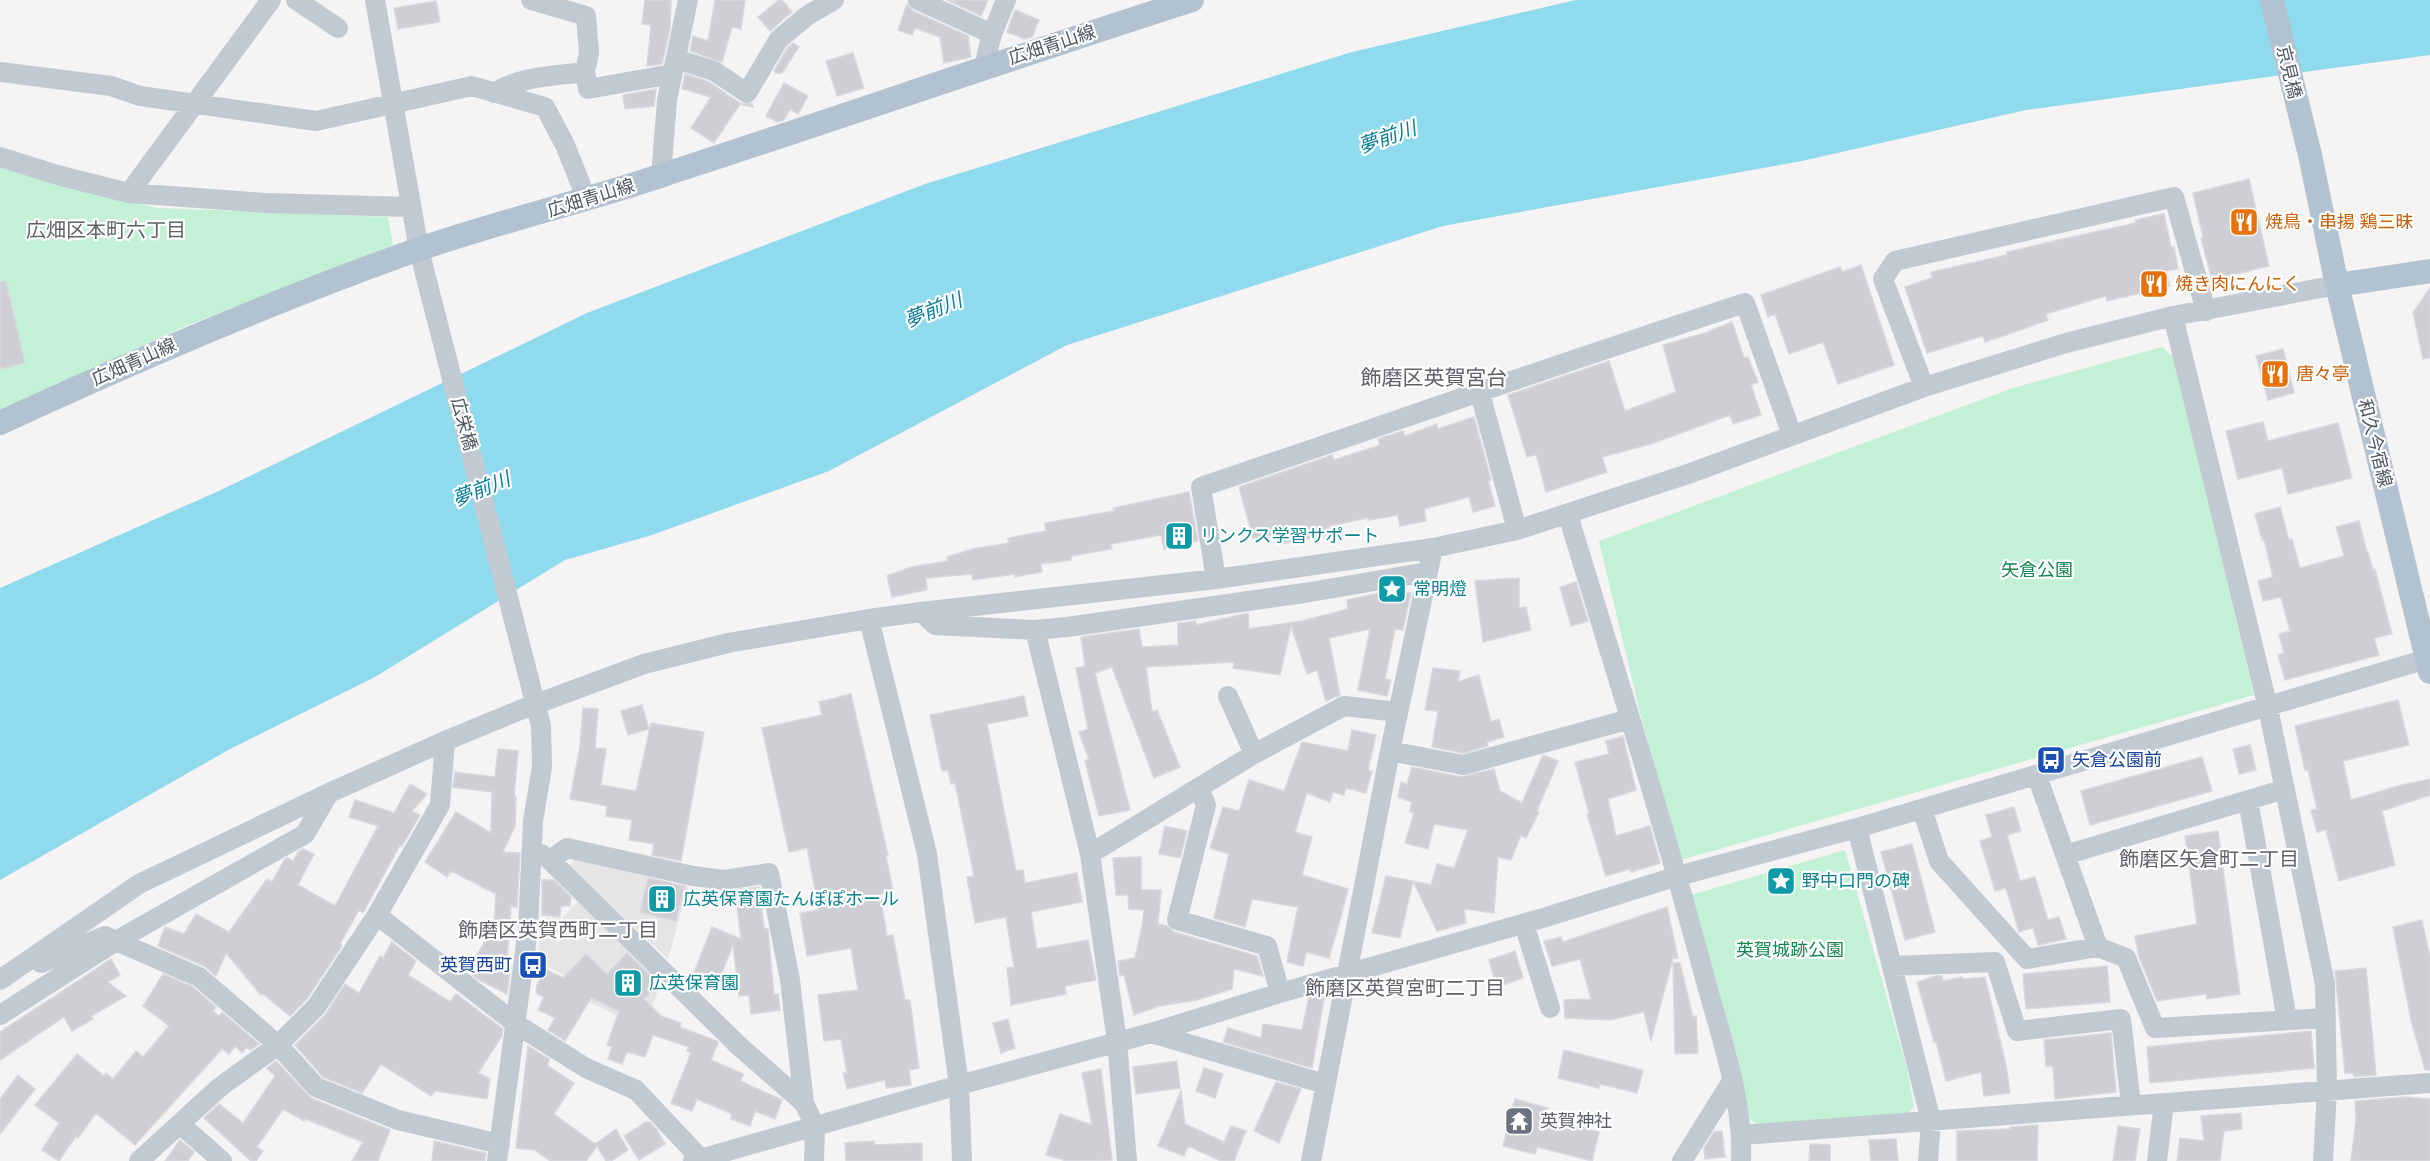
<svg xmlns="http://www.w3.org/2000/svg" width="2430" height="1161" font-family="Roboto,'Noto Sans JP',sans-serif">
  <rect width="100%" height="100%" fill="#f5f3f3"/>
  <path fill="#e6e4e5" d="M576,858L688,887L668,959L569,867Z
    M579,900L662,980L644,1028L591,1003L570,979L549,967L537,965L542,918L562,919Z"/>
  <path fill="#c3f1d5" d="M0,167L61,186L158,208L388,217L393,245L186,326L0,410Z
    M2162,347L2173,357L2254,695L1681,860L1640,713L1599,541L2013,388Z
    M1845,850L1906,1065L1914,1106L1909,1113L1757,1125L1750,1119L1737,1054L1691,895Z"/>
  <path fill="#90daee" d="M1576,0H2430V55L2026,110L1802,161L1443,226L1067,345L829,471L652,535L565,560L375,677L230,749L0,880V588L221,490L587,313L925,184L1352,52Z"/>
  <path fill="#cdcfd5" stroke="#d7d9de" stroke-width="1.5" d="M645,0H671L670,29L662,64L647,66L651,25L642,24Z
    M715,0H745L741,29L732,27L722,62L690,51L693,36L708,41Z
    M779,0H782L792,12L770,31L758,17Z
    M947,0H988L981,16Z
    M436,1L440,22L398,29L394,8Z
    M907,4L913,11L968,36L971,57L944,63L940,37L915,28L912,35L898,30Z
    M1015,10L1039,20L1032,37L1025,39L1007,32Z
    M793,43L799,47L782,73H776L774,71L788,47Z
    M853,53L864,88L837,96L826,61Z
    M685,74L709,82L740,103L752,104L753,107L740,104L714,143L691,128L711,97L682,89Z
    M784,83L808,96L798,114L790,109L784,120L777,122L766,116Z
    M656,89L654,106L625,109L623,95Z
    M2249,179L2269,266L2212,280L2201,238L2203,237L2193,193Z
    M2164,214L2171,247H2174L2178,269L2166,271L2170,286L2107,301L2106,296L2046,314L2048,320L2006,335L1985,342L1983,336L1927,353L1905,287L1932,278L1931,272L2007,255V252L2054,241L2136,223L2135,220Z
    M1861,265L1894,365L1838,384L1823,342L1789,354L1775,314L1768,317L1761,295L1840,267L1842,272Z
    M6,281L25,363L0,369V282Z
    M2430,288V358L2423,359L2413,313Z
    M1732,322L1744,358L1748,357L1758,382L1751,385L1761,415L1733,424L1730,415L1651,444L1602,457L1607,472L1546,492L1536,454L1527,457L1508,395L1609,361L1625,411L1676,392L1663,345L1705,333Z
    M2283,349L2294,393L2268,400L2256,356Z
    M1474,417L1491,480H1488L1495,506L1473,512L1469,497L1424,509L1426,521L1400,526L1398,515L1368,520V518L1329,526L1330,534L1299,541L1278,544L1277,535L1253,538L1239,487L1332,455L1334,460L1380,445L1378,439L1403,431L1405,436L1437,424L1438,429Z
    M2263,422L2268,441L2338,423L2352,478L2288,494L2282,468L2238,479L2226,431Z
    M1189,492L1198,541L1164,549L1161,535L1111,544L1112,549L1071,556V560L1041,564L1042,572L1015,577V574L973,580L972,574L926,578L927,590L892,597L887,576L911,567L948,561L947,557L972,549L1009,543L1008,538L1046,531L1045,523L1114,511L1113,508Z
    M2280,507L2289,540L2292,539L2300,568L2344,556L2336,527L2359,521L2367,552H2368L2373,570L2375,569L2392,634L2374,638L2379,655L2285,680L2278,655L2284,653L2279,634L2290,631L2281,597L2263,601L2258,581L2273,577L2264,539L2262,540L2255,514Z
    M1519,578V608L1526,607L1531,630L1483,642L1475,581Z
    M1576,582L1588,621L1571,626L1560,587Z
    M1393,590L1411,593L1403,630L1395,629L1385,679L1391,680L1387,696L1358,690L1370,629L1329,638L1340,695L1326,701L1317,670L1307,674L1291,626L1280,675L1233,668L1234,662L1146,667L1152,712L1157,710L1180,767L1154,778L1112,667L1095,673L1130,810L1099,816L1085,761L1089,759L1079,732L1088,729L1076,668L1085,666L1081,637L1139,629L1142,647L1178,645V623L1196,621V625L1248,613L1249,629L1302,621L1348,609L1347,600Z
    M1433,668L1460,671L1458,682L1479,675L1491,722L1499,719L1504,737L1487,742L1488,746L1463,753L1432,747L1438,711L1425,710Z
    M851,694L888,855L886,856L893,891L880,894L887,936L893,935L905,1000H910L919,1068L909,1070L911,1085L886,1088L885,1080L847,1089L843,1073H847L841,1039L824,1041L818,995L858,990L851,948L807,956L800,913L819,910L807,848L789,852L762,728L822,715L819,702Z
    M1024,696L1028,716L987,724L1016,871L1023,870L1025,883L1077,873L1082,902L1031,912L1037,949L1088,940L1096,980L1065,986L1066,994L1011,1005L1007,968L1014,967L1006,917L975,923L967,877L974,876L955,783L951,784L948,770L942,771L930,715Z
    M2398,700L2409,745L2343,761L2351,800L2398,786L2430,779V795L2382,811L2395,865L2339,881L2326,830L2317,832L2311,810L2317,809L2308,770H2305L2295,726Z
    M642,705L649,729L628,735L621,711Z
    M583,708L598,709L595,748L606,749L601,785L636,791L651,723L704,732L681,861L652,855L654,844L629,840L632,820L606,816L607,806L570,799L580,746Z
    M1352,730L1376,735L1368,770L1372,771L1366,793L1346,788L1344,795L1333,792L1330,802L1307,793L1295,832L1312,837L1302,875L1348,889L1340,920L1329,958L1306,952L1303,966L1287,962L1298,907L1252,899L1245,927L1214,918L1229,854L1210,848L1223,807L1239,811L1249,780L1284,791L1302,742L1348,751Z
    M1623,736L1636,790L1608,799L1616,836L1650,826L1660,863L1631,872L1630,869L1606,876L1587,814L1589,813L1575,762L1609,754L1606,741Z
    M2250,745L2256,770L2239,774L2233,749Z
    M498,749L518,751L514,797H516L515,826L503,852L520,853L517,907L511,906L507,962L511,965L507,994L479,980L467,971L494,927L496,894L451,871L447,877L425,862L456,812L491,833L492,792L453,787L455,772L495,777Z
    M1543,755L1558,761L1537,811L1539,812L1526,838L1521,835L1511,860L1498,857L1494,913L1464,909L1466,923L1437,931L1413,881L1431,885L1437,864L1454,868L1468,830L1434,824L1428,849L1405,843L1414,813L1410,812L1412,802L1398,797L1401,782L1407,784L1412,767L1461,777L1494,769L1500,791L1522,803Z
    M2202,757L2212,791L2090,825L2081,791Z
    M410,784L427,794L412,811L420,815L402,846L400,845L363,913L359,910L340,944L342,946L307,999L290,1016L263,994L261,995L226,953L216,976L204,966L158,946L165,927L184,934L196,914L229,932L267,879L272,882L285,859L287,858L293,861L298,852L303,849L314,854L298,885L335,906L378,826L349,817L355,800L394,813Z
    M2014,807L2021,831L2007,835L2020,881L2035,877L2048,920L2059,917L2066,939L2038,945L2033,927L2019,932L2006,888L1995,891L1980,841L1992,837L1986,815Z
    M1165,826L1187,831L1180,858L1159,854Z
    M2218,831L2240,994L2207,999L2206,994L2157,1001L2139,957L2135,936L2197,924L2185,836Z
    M1912,844L1935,932L1905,940L1881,852Z
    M1141,857V890H1161L1158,924L1167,926L1174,932L1257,956L1263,976L1234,969L1232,989L1197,1000L1159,1006L1134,1015L1124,975L1120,976L1118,961L1135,958L1142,927L1144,910L1129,909L1128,895H1116L1113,858Z
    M1386,876L1413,881L1400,938L1372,933Z
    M648,878L685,886L676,921L640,912Z
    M542,880H554L571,897L570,906H561L560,917L542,915Z
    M759,887L764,928L768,929L774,995L778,994L780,1010L751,1014L749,995L739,996L733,945L715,990L691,980L712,927L741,939L735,890Z
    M1667,907L1678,958H1673L1651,1041L1644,1012L1610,1020L1565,1018L1564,1000L1591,999L1580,959L1552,966L1544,941L1561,937L1563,942Z
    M2422,920L2430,957V1070H2425L2411,1020L2393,927Z
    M392,942L416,961L408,975L450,1002L456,994L503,1029L502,1036L478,1073L490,1079L487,1099L435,1091L431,1096L381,1064L362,1093L323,1077L295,1045L325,1015L345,984L359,993L380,956L383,958Z
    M1515,951L1523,978L1497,987L1489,960Z
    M627,953L659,984L644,999L661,1016L681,1023L680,1027L717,1041L718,1043L711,1060L744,1074L740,1081L782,1100L775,1119L755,1111L750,1126L731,1119L732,1114L697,1099L692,1111L671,1103L691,1053L687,1051L689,1047L653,1035L645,1057L627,1052L622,1064L608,1059L612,1047L607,1045L619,1011L591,998L565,1041L548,1030L555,1018L538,1010L544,997L536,993L537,985L545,969L563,978L586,954L607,974Z
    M111,959L120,975L108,982L126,996L91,1016L93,1019L72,1031L64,1017L0,1060V1032Z
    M1673,963H1680L1693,1017L1696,1016L1698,1053L1675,1054Z
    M2107,966L2110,1002L2026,1009L2023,974Z
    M2366,968L2376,1075L2354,1077L2353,1073H2345L2335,971Z
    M163,974L193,987L216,1007L213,1011L219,1016L222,1012L259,1044L250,1050L247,1047L242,1053L235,1046L229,1054L222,1049L135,1145L96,1113L78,1138L76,1136L59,1161L42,1150L59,1123L35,1105L77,1054L104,1076L106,1073L113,1079L136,1051L143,1057L169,1026L143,1006Z
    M1936,976H1942L1943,981L1962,977L1963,979L1985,977L2006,1065L2010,1093L1984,1096L1981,1072L1946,1081L1936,1041L1934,1042L1917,982Z
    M1325,993L1312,1068L1223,1042L1228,1028L1261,1038L1263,1024L1302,1030L1309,997Z
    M1008,1019L1015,1048L1001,1053L993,1023Z
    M2311,1031L2314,1068L2150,1083L2147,1047Z
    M2111,1033L2116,1092L2055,1099L2053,1066H2046L2044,1040Z
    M528,1046L549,1059L548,1066L574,1083L554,1114L595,1144L616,1129L628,1150L611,1161H606L597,1146L586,1161H550L535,1150L516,1148Z
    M1564,1050L1643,1070L1637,1093L1600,1084L1599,1088L1558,1078Z
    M276,1061L311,1098L390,1130L378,1161H352L363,1142L305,1119L304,1121L283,1109L257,1147L263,1151L256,1161H251L204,1118L219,1104L243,1123L275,1076L267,1068Z
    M1177,1061L1180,1088L1136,1094L1133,1067Z
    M1204,1068L1223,1074L1215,1098L1196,1091Z
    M1101,1069L1112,1160L1067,1161L1046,1155L1060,1114L1092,1125L1082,1073Z
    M18,1075L35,1089L0,1134V1099Z
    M1276,1082L1301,1089L1279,1143L1254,1131Z
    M1181,1091L1185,1124L1224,1142L1231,1126L1246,1131L1234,1161H1221L1188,1146L1184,1156L1158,1146Z
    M2407,1097L2430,1099V1161H2351L2356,1120L2355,1101Z
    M1515,1099L1548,1108L1545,1118L1599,1132L1592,1161L1537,1147L1535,1154L1503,1146Z
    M2241,1113L2242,1129L2224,1131L2220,1161H2177L2180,1138L2204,1141L2201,1116Z
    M646,1122H650L657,1130L665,1144L639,1160L624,1136Z
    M2038,1125L2037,1161H1957V1131L2010,1129V1127Z
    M2118,1126L2140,1129L2135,1161H2113Z
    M1722,1131L1725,1157L1705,1159L1704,1148L1714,1132Z
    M1896,1139L1898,1161H1871L1869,1140Z
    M180,1140L194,1152L188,1161H165Z
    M434,1141L486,1153L485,1161H432Z
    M874,1141V1145L922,1143V1161H846L845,1143Z
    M1810,1144L1830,1145V1161H1809Z"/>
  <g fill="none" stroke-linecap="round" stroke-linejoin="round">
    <path stroke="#c1cad2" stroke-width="20" d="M296,0L338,28
      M375,0L419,250L541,726L542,767L533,821L528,929L497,1161
      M531,0L586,16L589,53L585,72L588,89L672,74
      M918,0L992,34
      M676,59L714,71L747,93L779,39L808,15L834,0
      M984,66L992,34L1006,0
      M0,72L111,86L140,96L316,121L472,86L545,107L565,145L587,200
      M494,93C521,76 554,76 585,72
      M0,157L61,176L129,193L265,203L410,207
      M661,176L667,100L688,0
      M129,193L271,0
      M2173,316L2268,708L2325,984L2327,1091L2323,1161
      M1924,387L1883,279L1895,261L2174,197L2206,311
      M1480,393L1517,530
      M1568,515C1614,666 1662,818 1703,971C1719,1032 1744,1098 1741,1161
      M1216,579L1201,487C1382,426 1563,362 1745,303L1792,435
      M921,612L935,625L1035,630L1067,627L1304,593L1428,572
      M869,619L927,854L959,1085L962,1161
      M1035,630L1090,854L1117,1041L1127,1161
      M1228,696L1254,754
      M1390,751L1463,765L1630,719
      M2037,776L2098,947L2126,958L2155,1028L2326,1018
      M1199,789L1206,805L1177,920L1267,946L1280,993
      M2248,800L2287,1020
      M1922,809L1939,861L2027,959L2098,947
      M1857,828L1931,1121L1928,1161
      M541,854L550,860L739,1046L804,1103
      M1090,854L1254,754L1344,706L1398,712
      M2065,855L2285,789
      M550,860L567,848L693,876L724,880L769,873L790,980L804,1103L815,1126L814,1161
      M377,915L516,1024L586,1068L636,1090L700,1158
      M1524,924L1550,1008
      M41,963L105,936L116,941L199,977L278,1045L316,1087L398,1120L500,1144
      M1892,966L1995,962L2017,1031L2121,1019L2131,1105
      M0,980L139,884L329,793L445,741L520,710L644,664L728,643L869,619L921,612L1216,579L1433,548L1517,530L1688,474L1924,387L2066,343L2173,316L2337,285
      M0,1015L116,941L305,834L329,793
      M1151,1033L1325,1084
      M180,1124L222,1161
      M1742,1135L2430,1083
      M139,1161L220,1087L278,1045L316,1007L377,915L440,805L445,741
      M693,1161L959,1085L1151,1033L1280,993L1543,918L1678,876L1857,828L2430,658
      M1311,1161L1390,751L1433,548
      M1682,1161L1732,1081
      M2157,1161L2164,1103"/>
    <path stroke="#b3c2d1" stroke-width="24" d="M2272,0L2310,155L2337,285L2430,672
      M2337,285L2430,271
      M0,423C134,361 266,304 405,254C489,224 576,204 660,176C838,118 1014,57 1192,0"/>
  </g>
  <defs>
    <g id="restaurant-square" transform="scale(1.5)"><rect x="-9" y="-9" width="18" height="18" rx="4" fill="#e8710a" stroke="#fff"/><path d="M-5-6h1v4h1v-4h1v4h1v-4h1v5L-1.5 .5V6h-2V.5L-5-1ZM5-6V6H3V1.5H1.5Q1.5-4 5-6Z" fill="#fff"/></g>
    <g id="building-square" transform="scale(1.5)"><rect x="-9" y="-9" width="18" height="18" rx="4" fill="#0f9aa8" stroke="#fff"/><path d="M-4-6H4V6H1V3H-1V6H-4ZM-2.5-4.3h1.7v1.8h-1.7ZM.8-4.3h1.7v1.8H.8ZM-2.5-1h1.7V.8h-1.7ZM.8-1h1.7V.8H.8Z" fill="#fff"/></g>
    <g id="sight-square" transform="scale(1.5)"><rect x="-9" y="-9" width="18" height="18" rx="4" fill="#0f9aa8" stroke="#fff"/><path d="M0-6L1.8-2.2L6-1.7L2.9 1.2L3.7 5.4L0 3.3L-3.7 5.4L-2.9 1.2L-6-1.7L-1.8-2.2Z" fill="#fff"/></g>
    <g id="bus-square" transform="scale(1.5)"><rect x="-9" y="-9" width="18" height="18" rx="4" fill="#1a4fb4" stroke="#fff"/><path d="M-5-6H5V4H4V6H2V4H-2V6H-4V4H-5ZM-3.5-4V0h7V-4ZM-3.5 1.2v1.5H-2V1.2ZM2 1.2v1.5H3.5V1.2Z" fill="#fff"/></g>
    <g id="temple-square" transform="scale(1.5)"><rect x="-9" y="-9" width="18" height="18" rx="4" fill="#6b7280" stroke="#fff"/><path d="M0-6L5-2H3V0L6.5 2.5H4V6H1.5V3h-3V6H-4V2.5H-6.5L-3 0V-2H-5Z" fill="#fff"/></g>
  </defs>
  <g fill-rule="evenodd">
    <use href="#restaurant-square" x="2244" y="222"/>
    <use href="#restaurant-square" x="2154" y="284"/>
    <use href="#restaurant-square" x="2275" y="374"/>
    <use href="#building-square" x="1179" y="536"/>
    <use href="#sight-square" x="1392" y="589"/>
    <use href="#bus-square" x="2051" y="760"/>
    <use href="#sight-square" x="1781" y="881"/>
    <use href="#building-square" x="662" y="899"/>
    <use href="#bus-square" x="533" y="965"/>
    <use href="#building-square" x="628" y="983"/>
    <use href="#temple-square" x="1519" y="1121"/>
  </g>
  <g text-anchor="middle" stroke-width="4.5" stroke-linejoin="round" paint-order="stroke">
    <g font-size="18" fill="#4a5661" stroke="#fff">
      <text transform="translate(1052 45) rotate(-18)" y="6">広畑青山線</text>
      <text transform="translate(2289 72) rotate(76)" y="6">京見橋</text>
      <text transform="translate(591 198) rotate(-17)" y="6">広畑青山線</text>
      <text transform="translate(134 362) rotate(-24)" y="6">広畑青山線</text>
      <text transform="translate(464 424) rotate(75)" y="6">広栄橋</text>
      <text transform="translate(2375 443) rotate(76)" y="6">和久今宿線</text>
    </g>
    <g font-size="18" fill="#c56008" stroke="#fff" text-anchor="start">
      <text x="2265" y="228">焼鳥・串揚 鶏三昧</text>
      <text x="2175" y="290">焼き肉にんにく</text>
      <text x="2296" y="380">唐々亭</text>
    </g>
    <g font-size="18" fill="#0d838f" stroke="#fff" text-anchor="start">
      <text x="1200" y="542">リンクス学習サポート</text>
      <text x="1413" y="595">常明燈</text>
      <text x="1802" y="887">野中口門の碑</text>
      <text x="683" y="905">広英保育園たんぽぽホール</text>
      <text x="649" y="989">広英保育園</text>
    </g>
    <g font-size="18" fill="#17864f" stroke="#fff">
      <text x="2037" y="576">矢倉公園</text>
      <text x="1790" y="956">英賀城跡公園</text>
    </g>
    <g font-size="18" fill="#164399" stroke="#fff" text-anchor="start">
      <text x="2072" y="766">矢倉公園前</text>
      <text x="512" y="971" text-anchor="end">英賀西町</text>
    </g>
    <g font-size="18" fill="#5b616d" stroke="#fff" text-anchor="start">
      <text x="1540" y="1127">英賀神社</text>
    </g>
    <g font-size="20" font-style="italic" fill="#0c7c9b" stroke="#fff">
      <text transform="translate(1387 137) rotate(-19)" y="7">夢前川</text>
      <text transform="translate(933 310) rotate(-22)" y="7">夢前川</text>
      <text transform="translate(481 489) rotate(-22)" y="7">夢前川</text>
    </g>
    <g font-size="20" fill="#5f6368" stroke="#fff">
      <text x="106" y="237">広畑区本町六丁目</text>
      <text x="2209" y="866">飾磨区矢倉町二丁目</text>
      <text x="558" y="937">飾磨区英賀西町二丁目</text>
      <text x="1405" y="995">飾磨区英賀宮町二丁目</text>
    </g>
    <g font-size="21" fill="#5f6368" stroke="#fff">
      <text x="1434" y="385">飾磨区英賀宮台</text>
    </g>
  </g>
</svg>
